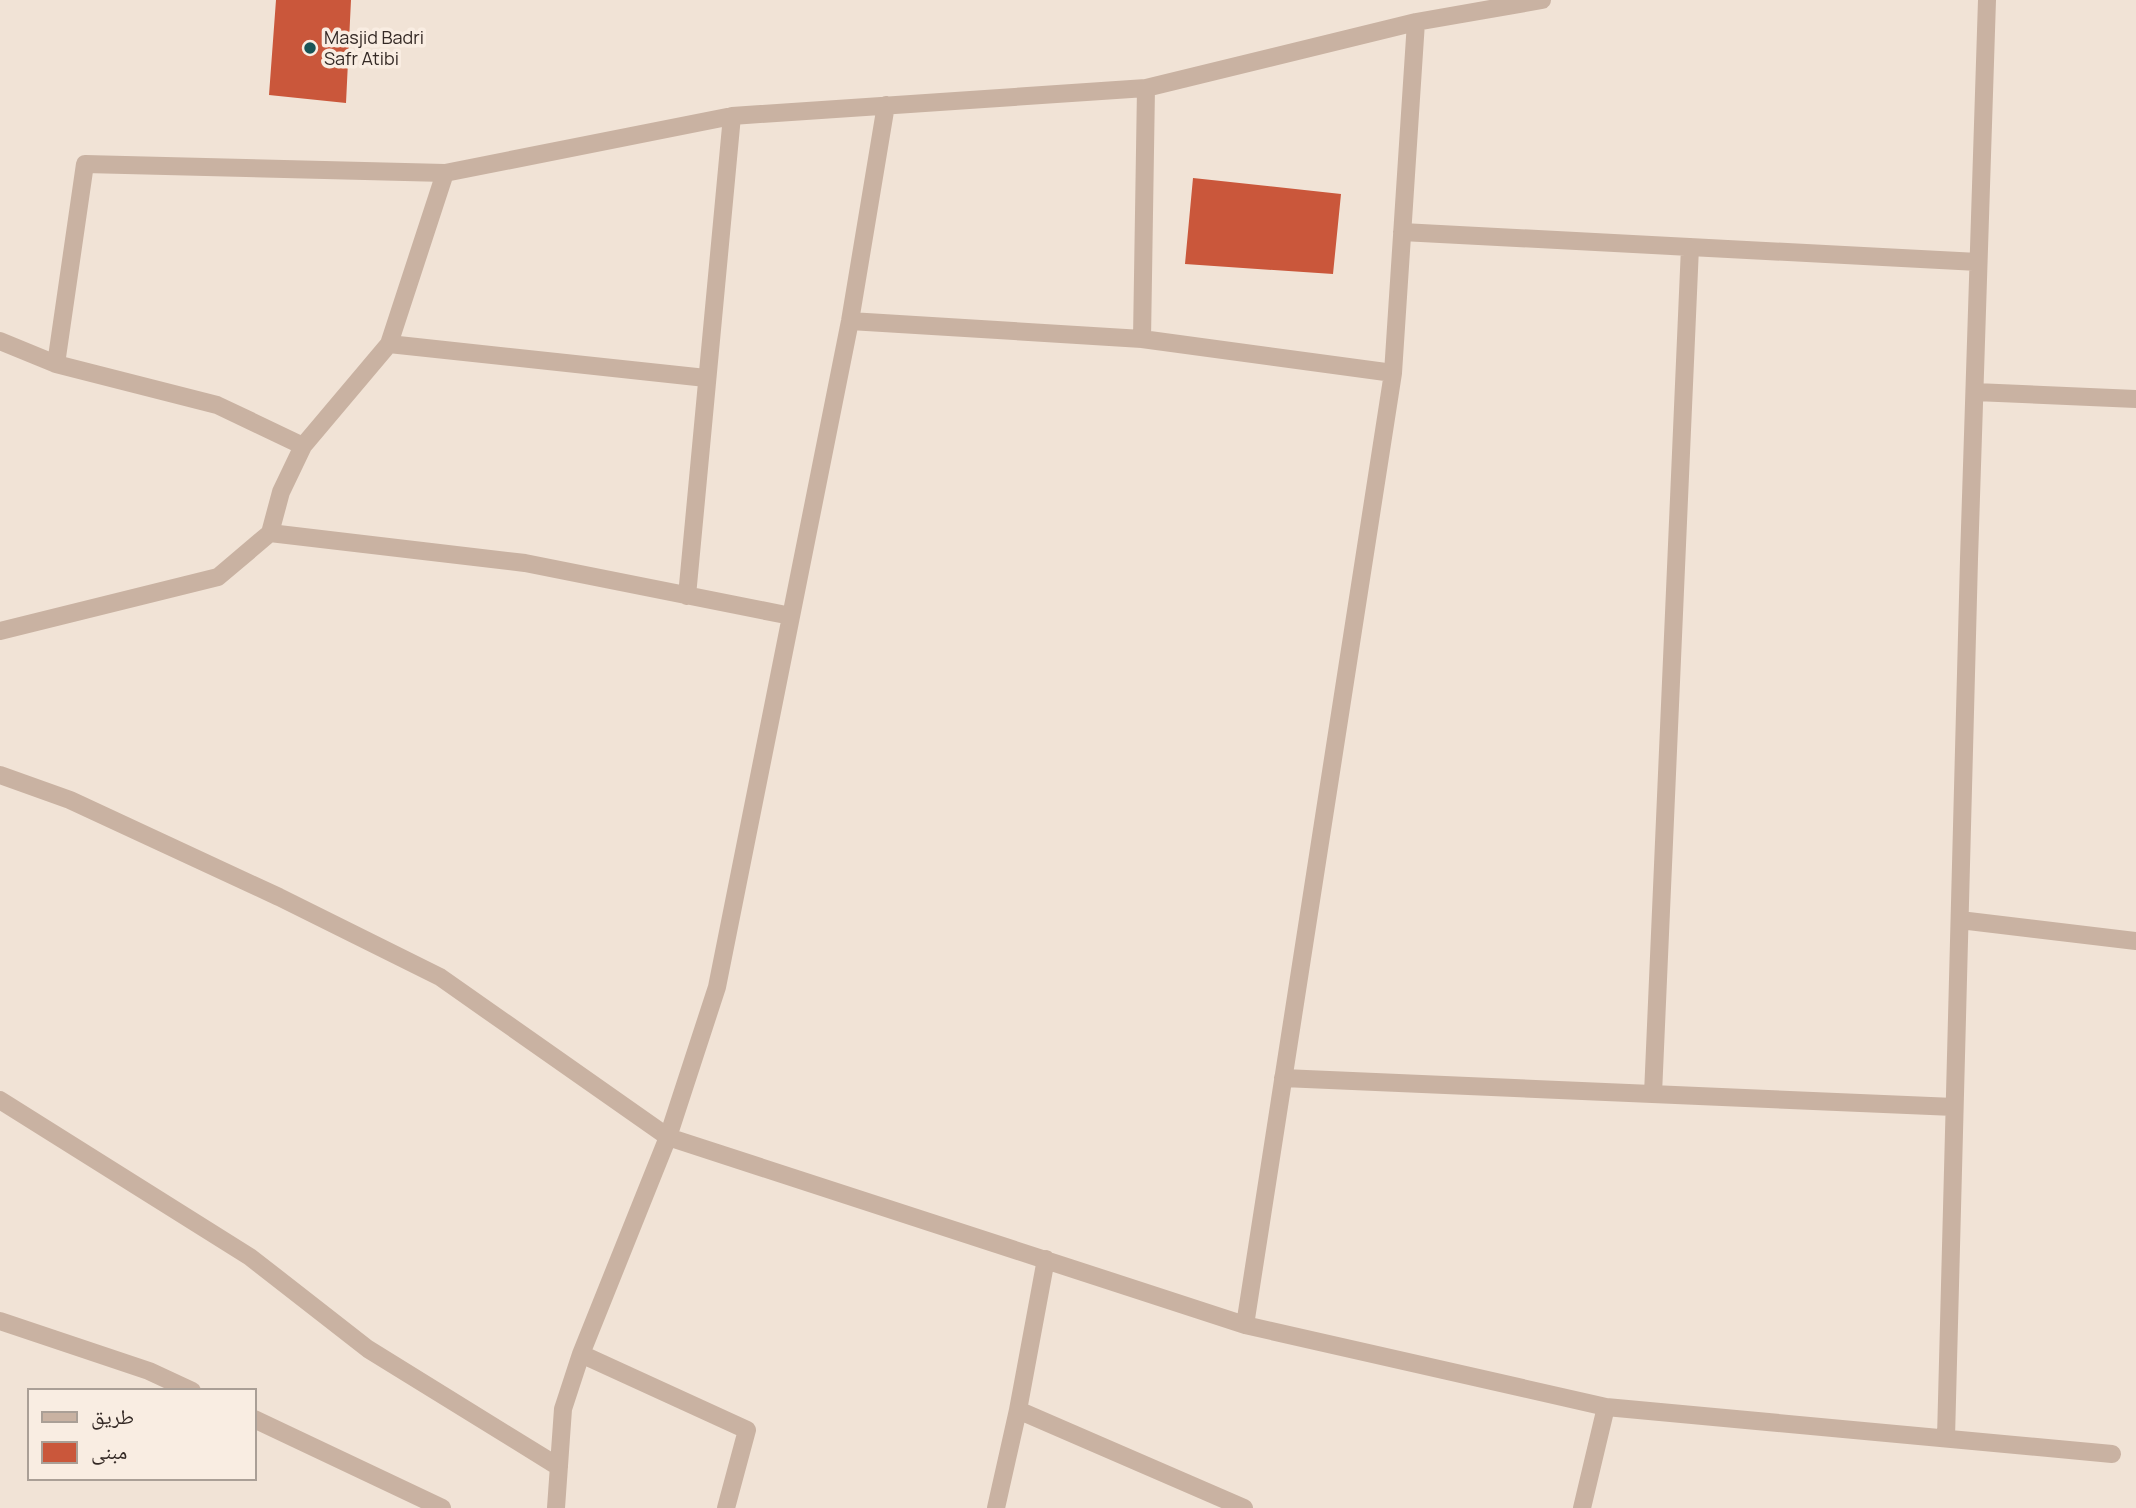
<svg xmlns="http://www.w3.org/2000/svg" width="2136" height="1508" font-family="Manrope,'Noto Naskh Arabic',sans-serif">
  <rect width="100%" height="100%" fill="#f1e3d6"/>
  <path fill="#ca573b" d="M276,0H351L346,103L269,95Z
    M1193,178L1341,194L1333,274L1185,264Z"/>
  <g fill="none" stroke-linecap="round" stroke-linejoin="round">
    <path stroke="#c9b2a2" stroke-width="18" d="M1402,232L1978,262
      M850,321L1142,339L1393,373L1416,22L1542,0
      M1142,339L1146,88
      M0,341L56,364L217,405L303,446L281,492L270,533L218,577L0,631
      M389,344L706,378
      M56,364L85,164L445,173L732,116L1146,88L1416,22
      M1975,392L2136,399
      M303,446L389,344L445,173
      M270,533L525,563L791,616
      M687,596L732,116
      M0,775L70,800L279,897L440,977L668,1137L1245,1325L1606,1407L1582,1508
      M1960,920L2136,941
      M1283,1078L1954,1107
      M1653,1094L1690,247
      M0,1100L250,1257L368,1349L559,1467
      M0,1321L149,1371L192,1391
      M1245,1325L1393,373
      M581,1354L747,1430L726,1508
      M1606,1407L2112,1454
      M1018,1410L1244,1508
      M254,1419L442,1508
      M1946,1438L1969,559L1987,0
      M556,1508L563,1409L581,1354L668,1137L717,987L850,321L886,105
      M996,1508L1018,1410L1046,1259"/>
  </g>
  <circle fill="#195456" stroke="#f9ede2" stroke-width="2.5" cx="310" cy="48" r="7"/>
  <g text-anchor="middle" stroke-width="7" stroke-linejoin="round" paint-order="stroke">
    <g font-size="18" fill="#342925" stroke="#f9ede2" text-anchor="start">
      <text x="324" y="44">Masjid Badri<tspan x="324" dy="21">Safr Atibi</tspan></text>
    </g>
  </g>
  <rect x="28" y="1389" width="228" height="91" fill="#f9ede2" stroke="#aa9f96" stroke-width="2"/>
  <rect x="42" y="1412" width="35" height="10" fill="#c9b2a2" stroke="#aa9f96" stroke-width="2"/>
  <text x="91" y="1424" font-size="21" fill="#342925">طريق</text>
  <rect x="42" y="1442" width="35" height="21" fill="#ca573b" stroke="#aa9f96" stroke-width="2"/>
  <text x="91" y="1459" font-size="21" fill="#342925">مبنى</text>
</svg>
